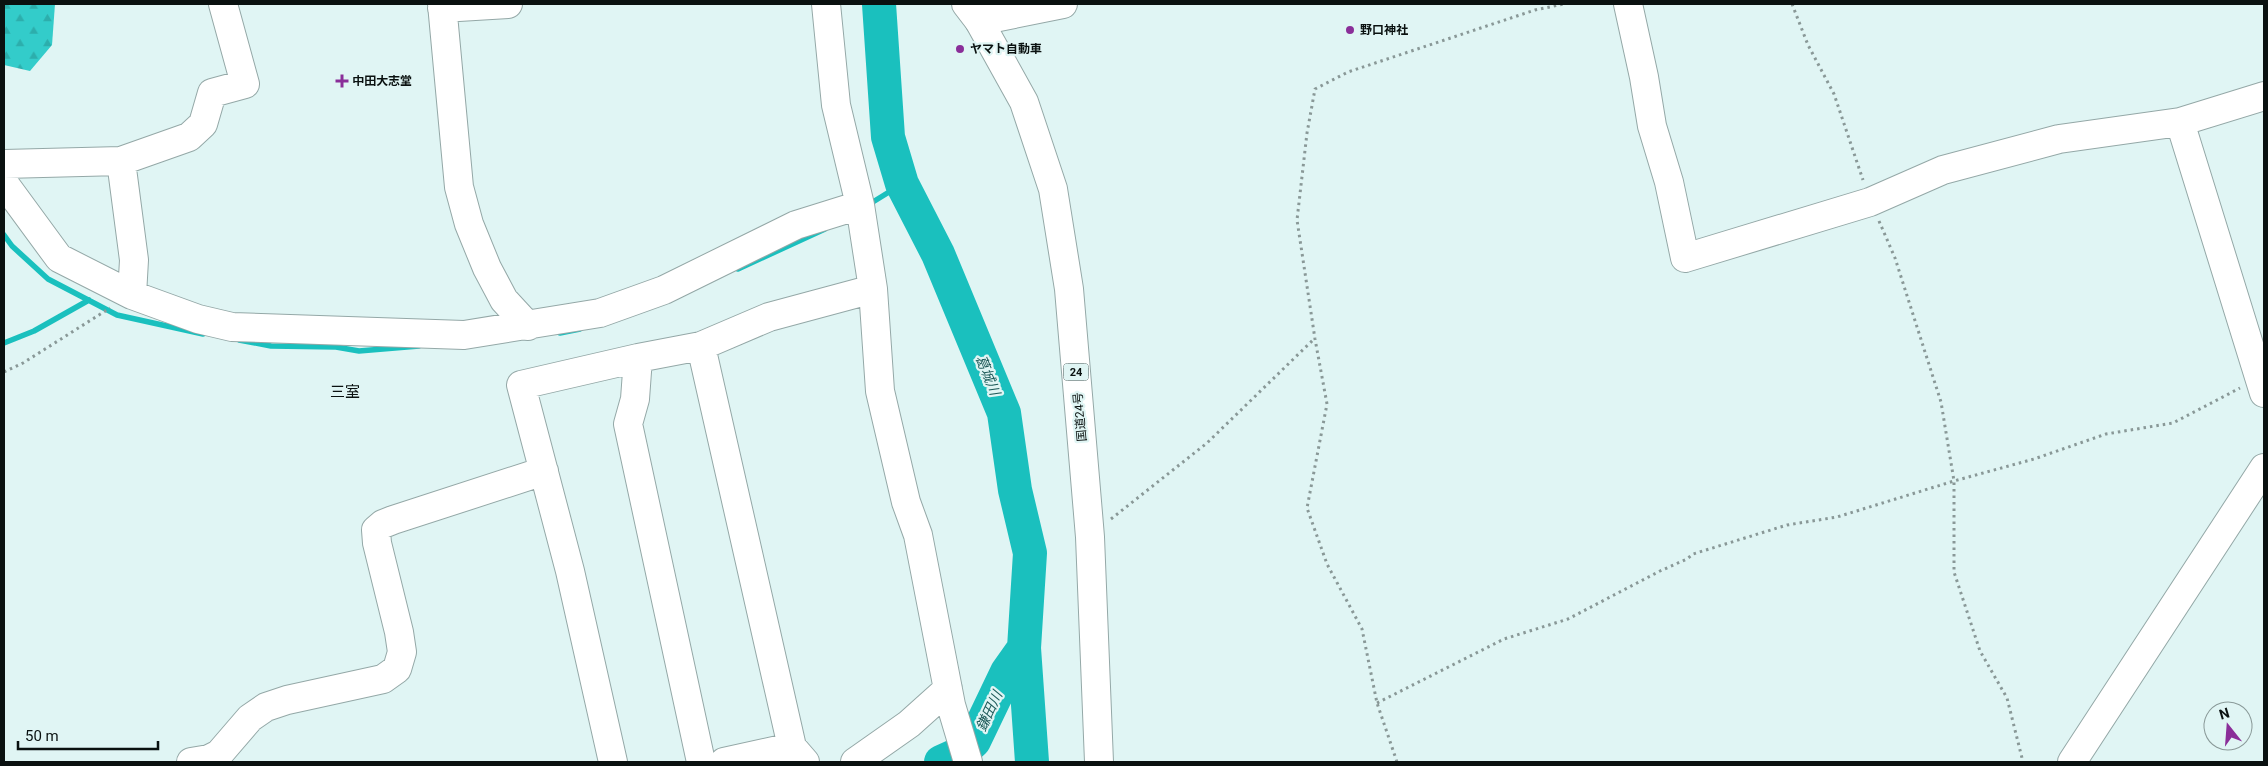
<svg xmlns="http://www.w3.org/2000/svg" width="2268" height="766" font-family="Roboto,'Noto Sans JP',sans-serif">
  <defs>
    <pattern id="forest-firs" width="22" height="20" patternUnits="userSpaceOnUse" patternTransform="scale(1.25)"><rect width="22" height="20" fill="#33ccca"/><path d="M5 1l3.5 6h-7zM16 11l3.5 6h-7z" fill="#2caeac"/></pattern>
  </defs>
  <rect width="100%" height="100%" fill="#e0f5f4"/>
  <path fill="url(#forest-firs)" d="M4,4H55L52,45L30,71L4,65Z"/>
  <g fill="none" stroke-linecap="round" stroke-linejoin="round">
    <path stroke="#1ac0be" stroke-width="5.5" d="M868,205L902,184
      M4,235L12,246L48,279L117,315L203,334
      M738,269L825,229
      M560,333L580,329
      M239,340L271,346L336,347L359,351L419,346
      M4,343L34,331L89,300"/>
    <path stroke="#1ac0be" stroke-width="34" d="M879,4L888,137L902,184L938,254L1004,413L1015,490L1030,553L1024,648L1032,762
      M941,762L961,753L974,741L1007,672L1024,648"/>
    <g stroke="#94a8a7" stroke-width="30">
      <path id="minor" d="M442,4L459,187L469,224L487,268L504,300L528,326
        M826,4L836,105L860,205L873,289L880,391L906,502L918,535L951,705L968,762
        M983,4L979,21L1063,4
        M1628,4L1644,77L1652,126L1669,182L1685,258L1870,202L1943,170L2059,139L2180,122L2264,96
        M442,8L508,4
        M2180,122L2264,393
        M121,161L134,260L132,295
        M4,164L121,161L189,137L203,124L212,93L245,84L223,4
        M4,183L59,258L132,295L198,319L232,327L464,335L600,313L664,290L796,225L860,205
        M638,358L635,399L628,424L701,762
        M191,762L209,759L219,754L250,718L266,707L287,700L383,679L397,669L402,652L399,632L377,543L376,530L383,524L393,520L544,471
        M613,762L570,571L521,385L638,358L701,346
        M724,762L792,747
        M805,762L792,747L701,346L769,317L873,289
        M855,762L909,724L948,689
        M2072,762L2264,468"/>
    </g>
    <g stroke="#94a8a7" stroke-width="30">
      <path id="highway" d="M966,4L979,21L1024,102L1053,189L1069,289L1090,537L1099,762"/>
    </g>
    <path stroke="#899897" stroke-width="3" stroke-dasharray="2.5 4" stroke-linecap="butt" d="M1792,4L1808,45L1834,94L1863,180
      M1879,221L1895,258L1941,402L1954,481V572L1980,651L2007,698L2023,762
      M4,372L23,363L110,308
      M1111,519L1207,443L1314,339
      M1377,703L1504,639L1568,619L1660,571L1687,559L1693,554L1787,525L1837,517L1954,481L2034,459L2106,434L2173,423L2240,388
      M1397,762L1377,703L1362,629L1327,564L1307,508L1327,404L1315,339L1297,220L1307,133L1315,89L1348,72L1535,10L1564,4"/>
    <use href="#minor" stroke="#fff" stroke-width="28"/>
    <use href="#highway" stroke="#fff" stroke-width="28"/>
  </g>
  <g fill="#8a2e99" stroke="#e0f5f4" stroke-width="2">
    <circle cx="1350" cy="30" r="5"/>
    <circle cx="960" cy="49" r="5"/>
    <path d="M339.5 73.5h5v5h5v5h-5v5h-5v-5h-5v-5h5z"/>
  </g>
  <g text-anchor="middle" stroke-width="4.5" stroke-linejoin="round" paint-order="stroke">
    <rect fill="#e0f5f4" stroke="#4a5554" stroke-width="1" x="1063.5" y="363.5" width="25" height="17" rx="4"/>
    <g font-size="11" font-weight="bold" fill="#0a1110">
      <text x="1076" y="376">24</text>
    </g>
    <g font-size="12" font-weight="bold" fill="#0a1110" stroke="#e0f5f4" text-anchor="start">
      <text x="1360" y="34">野口神社</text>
      <text x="970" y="53">ヤマト自動車</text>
      <text x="352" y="85">中田大志堂</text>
    </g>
    <g font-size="12" fill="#0a1110" stroke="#e0f5f4">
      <text transform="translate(1080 417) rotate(-95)" y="4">国道24号</text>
    </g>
    <g font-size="14" font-style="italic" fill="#1e5a59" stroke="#e0f5f4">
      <text transform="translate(988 375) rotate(68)" y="5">葛城川</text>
      <text transform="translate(989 711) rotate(-65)" y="5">鎌田川</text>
    </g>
    <g font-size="15" fill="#0a1110" stroke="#e0f5f4">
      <text x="345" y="397">三室</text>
    </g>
  </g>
  <rect width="2268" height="766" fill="none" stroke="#0a1110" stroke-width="10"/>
  <g transform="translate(2228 726) rotate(343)"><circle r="24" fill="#e0f5f4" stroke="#8a9a99"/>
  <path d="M0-4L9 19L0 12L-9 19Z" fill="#8a2e99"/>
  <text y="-8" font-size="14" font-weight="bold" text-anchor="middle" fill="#0a1110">N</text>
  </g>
  <path d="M18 741v8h140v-8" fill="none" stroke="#0a1110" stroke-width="2.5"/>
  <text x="25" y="741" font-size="15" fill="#0a1110" stroke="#e0f5f4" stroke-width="4" paint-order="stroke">50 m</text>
</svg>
